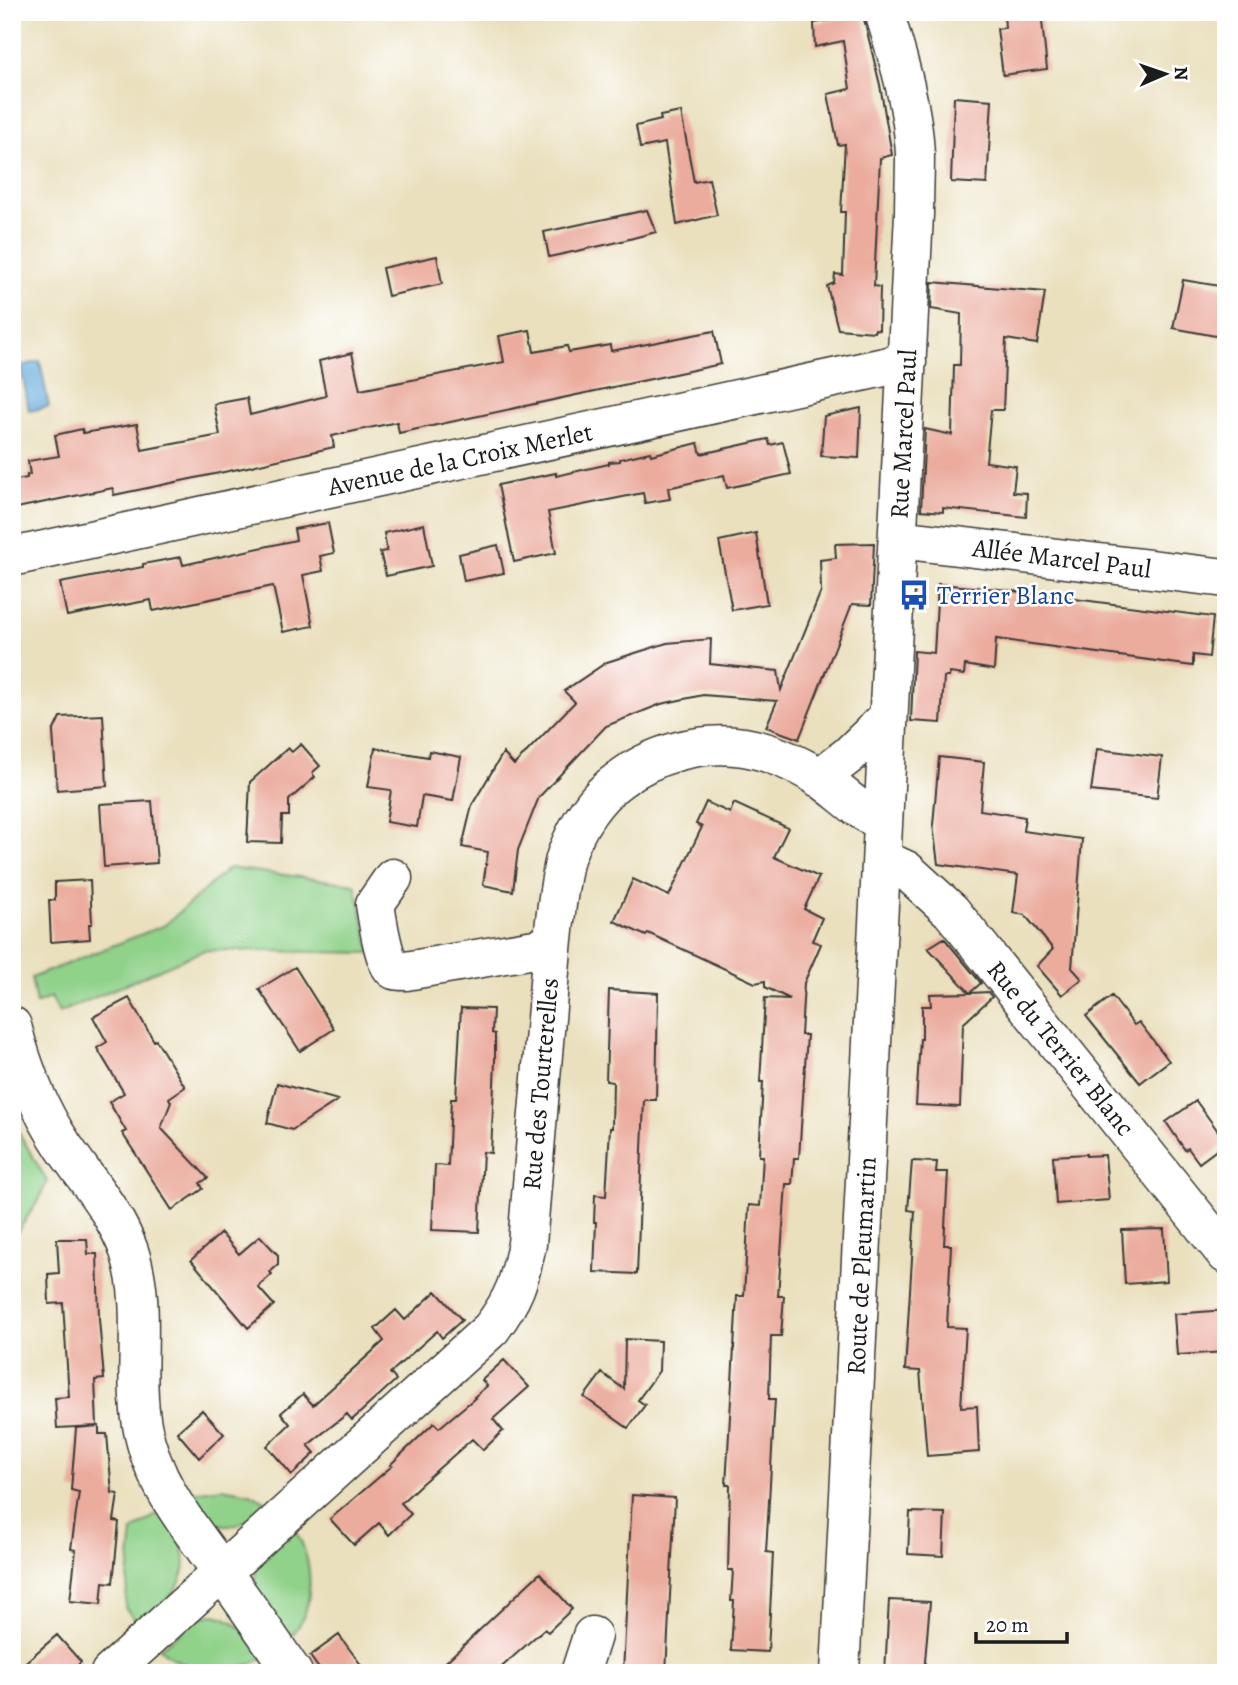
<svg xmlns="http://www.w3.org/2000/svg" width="1238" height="1685" font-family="Alegreya,serif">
  <rect width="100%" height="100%" fill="#fff"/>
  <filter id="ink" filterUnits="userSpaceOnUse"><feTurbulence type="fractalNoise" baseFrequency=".0143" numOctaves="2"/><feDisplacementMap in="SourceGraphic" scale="14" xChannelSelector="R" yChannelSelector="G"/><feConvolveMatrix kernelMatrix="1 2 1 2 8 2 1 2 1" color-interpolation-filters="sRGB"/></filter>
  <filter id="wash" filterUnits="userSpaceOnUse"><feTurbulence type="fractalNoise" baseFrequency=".00686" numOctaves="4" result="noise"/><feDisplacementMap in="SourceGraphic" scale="28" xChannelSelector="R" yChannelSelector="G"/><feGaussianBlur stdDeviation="1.57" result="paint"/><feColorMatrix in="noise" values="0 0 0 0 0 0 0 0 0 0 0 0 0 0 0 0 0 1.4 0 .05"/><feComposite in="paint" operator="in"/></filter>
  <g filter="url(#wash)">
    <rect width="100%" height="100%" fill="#eae0be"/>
    <path fill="#90d28a" stroke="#567753" stroke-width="2" d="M229,868L355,884L371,953L204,950L59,1013L51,997L36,1004L31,978L165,925Z
      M12,1118L18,1131L47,1181L40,1198L12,1240Z
      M222,1488L250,1493L273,1505C251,1523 222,1535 196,1514C191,1510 186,1503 181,1498L194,1492Z
      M161,1511C168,1522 180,1536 183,1549C193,1583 162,1604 140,1625L125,1608L133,1531Z
      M293,1526C315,1561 318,1614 284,1643C273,1622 245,1586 259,1562C265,1552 285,1535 293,1526Z
      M214,1615C241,1620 249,1637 266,1657C229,1677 192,1677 160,1648L200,1617Z"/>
    <path fill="#65abdb" stroke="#40647c" stroke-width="2" d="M40,361L49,407L29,411L21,366Z"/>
    <g id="blocks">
      <path fill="#ebac9e" d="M837,12H860L861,15H863L880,85L892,155L880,158L874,286L880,287L879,330L875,329L874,332L838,329L827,286L834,283L835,274L843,275L845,212H841L845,144L838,145L828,94L850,89L843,41L815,47L814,23L838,19Z
        M1016,12H1041L1047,69L1003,75L997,29L1005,28L1004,14Z
        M954,97L992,100L987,184L951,182Z
        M681,112L694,182L709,179L717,215L677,225L665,143L640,148L636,126L661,120L660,116Z
        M647,210L656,232L614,243L549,257L544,232Z
        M437,256L442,284L388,296L382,268Z
        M1183,280L1226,287V338L1173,328Z
        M932,282L1045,292L1037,344L1006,339L1003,410H991L986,462L1016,466L1013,492L1027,493L1026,517L943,508V512L921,510L925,429L952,435L954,365H960L961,314L931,309Z
        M530,330L534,352L567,346L569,352L610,345L611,351L714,331L721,364L399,433L397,422L332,436L334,447L243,468L114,495L113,488L12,509V481L27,478V475H30L28,461L59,456L55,435L82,429L83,433L137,424L142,450L220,435L214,404L247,398L250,415L326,396L319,361L352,353L360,390L504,362L499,336Z
        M861,408L859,458L821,456L824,416Z
        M768,439L770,445L783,442L791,474L727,488L724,475L668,488L670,499L645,503L643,493L548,512L556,553L514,562L498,485L556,473V476L609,464V462L620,461V459L650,452L651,455L698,443L701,454Z
        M328,523L334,553L320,556L323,571L303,575L313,626L283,632L273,586L153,611L151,600L67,616L60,583L143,567V564L181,557L183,565L296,540L294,529Z
        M424,524L432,566L386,576L380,552L387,551L384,533Z
        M756,533L767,604L732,610L719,541Z
        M874,543L871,605L852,604L799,739L766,727L777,701L703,695L661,704L606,726L539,797L518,850L513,891L483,885L488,852L462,847L472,805L503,753L514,765L575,702L564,691L607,662L667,643L711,639L710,664L778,671L781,690L821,591L820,560L836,558L835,544Z
        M498,545L504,573L464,581L459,554Z
        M938,584L998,589L1213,617L1209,657L1193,655V666L996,639L994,670L965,665L964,675L950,673L949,677H944L941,723L911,721L914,651L934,653Z
        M103,715L107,786L57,790L53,732L60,717Z
        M301,744L320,766L312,773L315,777L289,800V816H282L281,843L247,842L250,782L288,748L292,752Z
        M375,748L428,757L429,751L461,757L453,801L422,796L417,827L386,822L391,790L368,787Z
        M1097,749L1162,757L1157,798L1091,791Z
        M939,757L984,762L980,810L1025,817L1023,831L1082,839L1072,968L1082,979L1062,995L1037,966L1053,949L1025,915L1013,913L1018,875L938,864L933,825Z
        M152,801L157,863L104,867L100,804Z
        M706,802L730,813L734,803L788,828L774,857L819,877L804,909L822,918L812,941L821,944L804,983L801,1035H807L799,1158H794L792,1184H786L778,1296H784L781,1336H771L769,1399H775L766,1552L773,1553L768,1652L731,1650L734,1601H731L733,1570H728L730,1485H726L737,1296H744L749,1205L760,1206L763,1156H759L763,1082H760L765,998L790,999L765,987V981L755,983L648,933L646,936L614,921L633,879L669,896L702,827L696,824Z
        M90,880L92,924H89L90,939L51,942L49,900H55V882Z
        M944,938L981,983L970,993L988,992L992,997L963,1024L960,1107L916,1105L920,1039H922V1006H931L930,994L970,993L928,948Z
        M295,967L334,1029L300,1051L259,989Z
        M609,990L658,993L656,1100H644L637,1274L594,1272L596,1222H594L595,1195L606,1196L610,1128H612L613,1082L606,1081Z
        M1112,996L1134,1025L1139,1022L1169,1061L1140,1083L1086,1016Z
        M129,998L154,1041L156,1040L185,1087L169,1098L171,1102L161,1128L208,1178L200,1183L203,1189L172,1210L122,1133L126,1131L109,1102L124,1093L97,1048L107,1042L93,1017Z
        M461,1008L493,1009L492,1033L495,1034V1061L491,1153L483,1152L479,1232L432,1230L435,1165L448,1166L451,1099H456Z
        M277,1083L338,1100L292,1130L267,1123Z
        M1196,1101L1226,1142V1143L1199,1163L1188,1148L1185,1150L1166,1122Z
        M1086,1154V1156L1105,1155L1109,1200L1056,1204L1053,1156Z
        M912,1161L937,1162L936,1172H948L944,1245H951L947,1327L966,1328L961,1407L977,1406L979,1452L927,1456L920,1371L905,1370L915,1211L908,1210Z
        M1164,1229L1167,1281L1125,1284L1122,1230Z
        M221,1233L239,1254L260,1236L278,1255V1265L270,1272L272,1274L258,1287L274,1305L248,1328L191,1260Z
        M57,1239H87L88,1254H97L99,1319L104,1379L95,1380L97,1426L57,1428L55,1398L69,1397L63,1303L49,1304L48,1274L59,1273Z
        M436,1291L462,1320L442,1338L437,1331L390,1373L396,1380L352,1420L347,1414L308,1445L315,1453L292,1475L267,1446L290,1424L281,1413L303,1394L313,1405L384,1341L375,1329L396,1310L405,1320Z
        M1226,1310V1352L1177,1355L1174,1314Z
        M625,1339L660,1341L659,1371L638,1400L645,1405L628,1428L584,1397L602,1373L624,1389Z
        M504,1360L529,1387L493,1419L503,1431L483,1450L472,1439L420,1485L401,1503L411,1514L389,1535L379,1523L354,1545L330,1519L392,1466L390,1465L434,1423L439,1428L475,1398L474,1397L487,1386L482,1380Z
        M202,1410L224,1434L199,1458L177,1432Z
        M99,1426V1434H107L112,1493L118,1494L114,1521L119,1522L113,1583L103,1582L101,1604L70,1601L76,1550L71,1549L79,1492L71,1490L76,1428Z
        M632,1495L675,1498L666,1673H623Z
        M910,1512L945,1513L943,1556L908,1554Z
        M540,1573L572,1609L548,1632L544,1629L495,1673H434Z
        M889,1600L930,1602L924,1673H885Z
        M57,1635L81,1662L70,1673H13Z
        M339,1635L367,1673H322L310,1656Z"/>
    </g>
  </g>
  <g filter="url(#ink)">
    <use href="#blocks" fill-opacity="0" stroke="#3b3934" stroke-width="2"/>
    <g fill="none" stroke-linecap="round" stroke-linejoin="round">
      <g stroke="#3b3934" stroke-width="41">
        <path id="minor" d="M898,539L1226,578
          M12,557L907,362
          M819,778L849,755L888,717
          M882,859L906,870L951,911L1226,1254
          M393,878L375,904C377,917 384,965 394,970C397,971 403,971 406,971L552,946
          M12,1026C23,1069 39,1110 64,1147C87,1181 115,1212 129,1251C148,1308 132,1367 142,1425C152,1483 189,1527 223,1573C247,1606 270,1639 293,1673
          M110,1673L491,1329C515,1297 519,1282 527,1244C534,1161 541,1078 548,995C551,958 554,920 560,884C562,874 563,862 567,853C577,826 595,797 619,780C653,754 701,740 744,747C768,751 793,762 814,774C830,784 845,798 860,809C867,814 875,818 883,822
          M580,1673L592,1636
          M840,1673L914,214C914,194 915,174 915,154C913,106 898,58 884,12"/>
      </g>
      <use href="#minor" stroke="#fff" stroke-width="38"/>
    </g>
  </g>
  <defs>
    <g id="bus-bare" transform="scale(2.415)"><path d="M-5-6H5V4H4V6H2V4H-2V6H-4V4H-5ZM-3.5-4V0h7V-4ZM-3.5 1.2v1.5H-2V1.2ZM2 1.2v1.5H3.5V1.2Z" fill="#1a4fb4" stroke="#fff" stroke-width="2.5" paint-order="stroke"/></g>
  </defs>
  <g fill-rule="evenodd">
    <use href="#bus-bare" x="914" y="595"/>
  </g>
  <g text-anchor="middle" stroke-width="5" stroke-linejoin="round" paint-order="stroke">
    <g font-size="26" fill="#1c1c1c" stroke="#fff">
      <text transform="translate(903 434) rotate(-87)" y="9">Rue Marcel Paul</text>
      <text transform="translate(460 459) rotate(-12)" y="9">Avenue de la Croix Merlet</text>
      <text transform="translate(1062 558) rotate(7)" y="9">Allée Marcel Paul</text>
      <text transform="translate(1061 1048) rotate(51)" y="9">Rue du Terrier Blanc</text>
      <text transform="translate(540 1084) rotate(-85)" y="9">Rue des Tourterelles</text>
      <text transform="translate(861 1266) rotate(-87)" y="9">Route de Pleumartin</text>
    </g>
    <g font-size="26" fill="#164399" stroke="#fff" text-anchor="start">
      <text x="937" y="604">Terrier Blanc</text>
    </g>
  </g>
  <rect width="1238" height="1685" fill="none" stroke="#fff" stroke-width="42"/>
  <g transform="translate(1165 74) rotate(88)" stroke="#ffffff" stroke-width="5" paint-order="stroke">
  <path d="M0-5L12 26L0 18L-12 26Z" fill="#1c1c1c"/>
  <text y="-10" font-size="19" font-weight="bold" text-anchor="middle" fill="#1c1c1c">N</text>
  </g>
  <path d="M976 1632v10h91v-10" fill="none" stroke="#1c1c1c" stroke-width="3.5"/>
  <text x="986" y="1632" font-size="21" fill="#1c1c1c" stroke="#ffffff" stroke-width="5" paint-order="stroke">20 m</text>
</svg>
